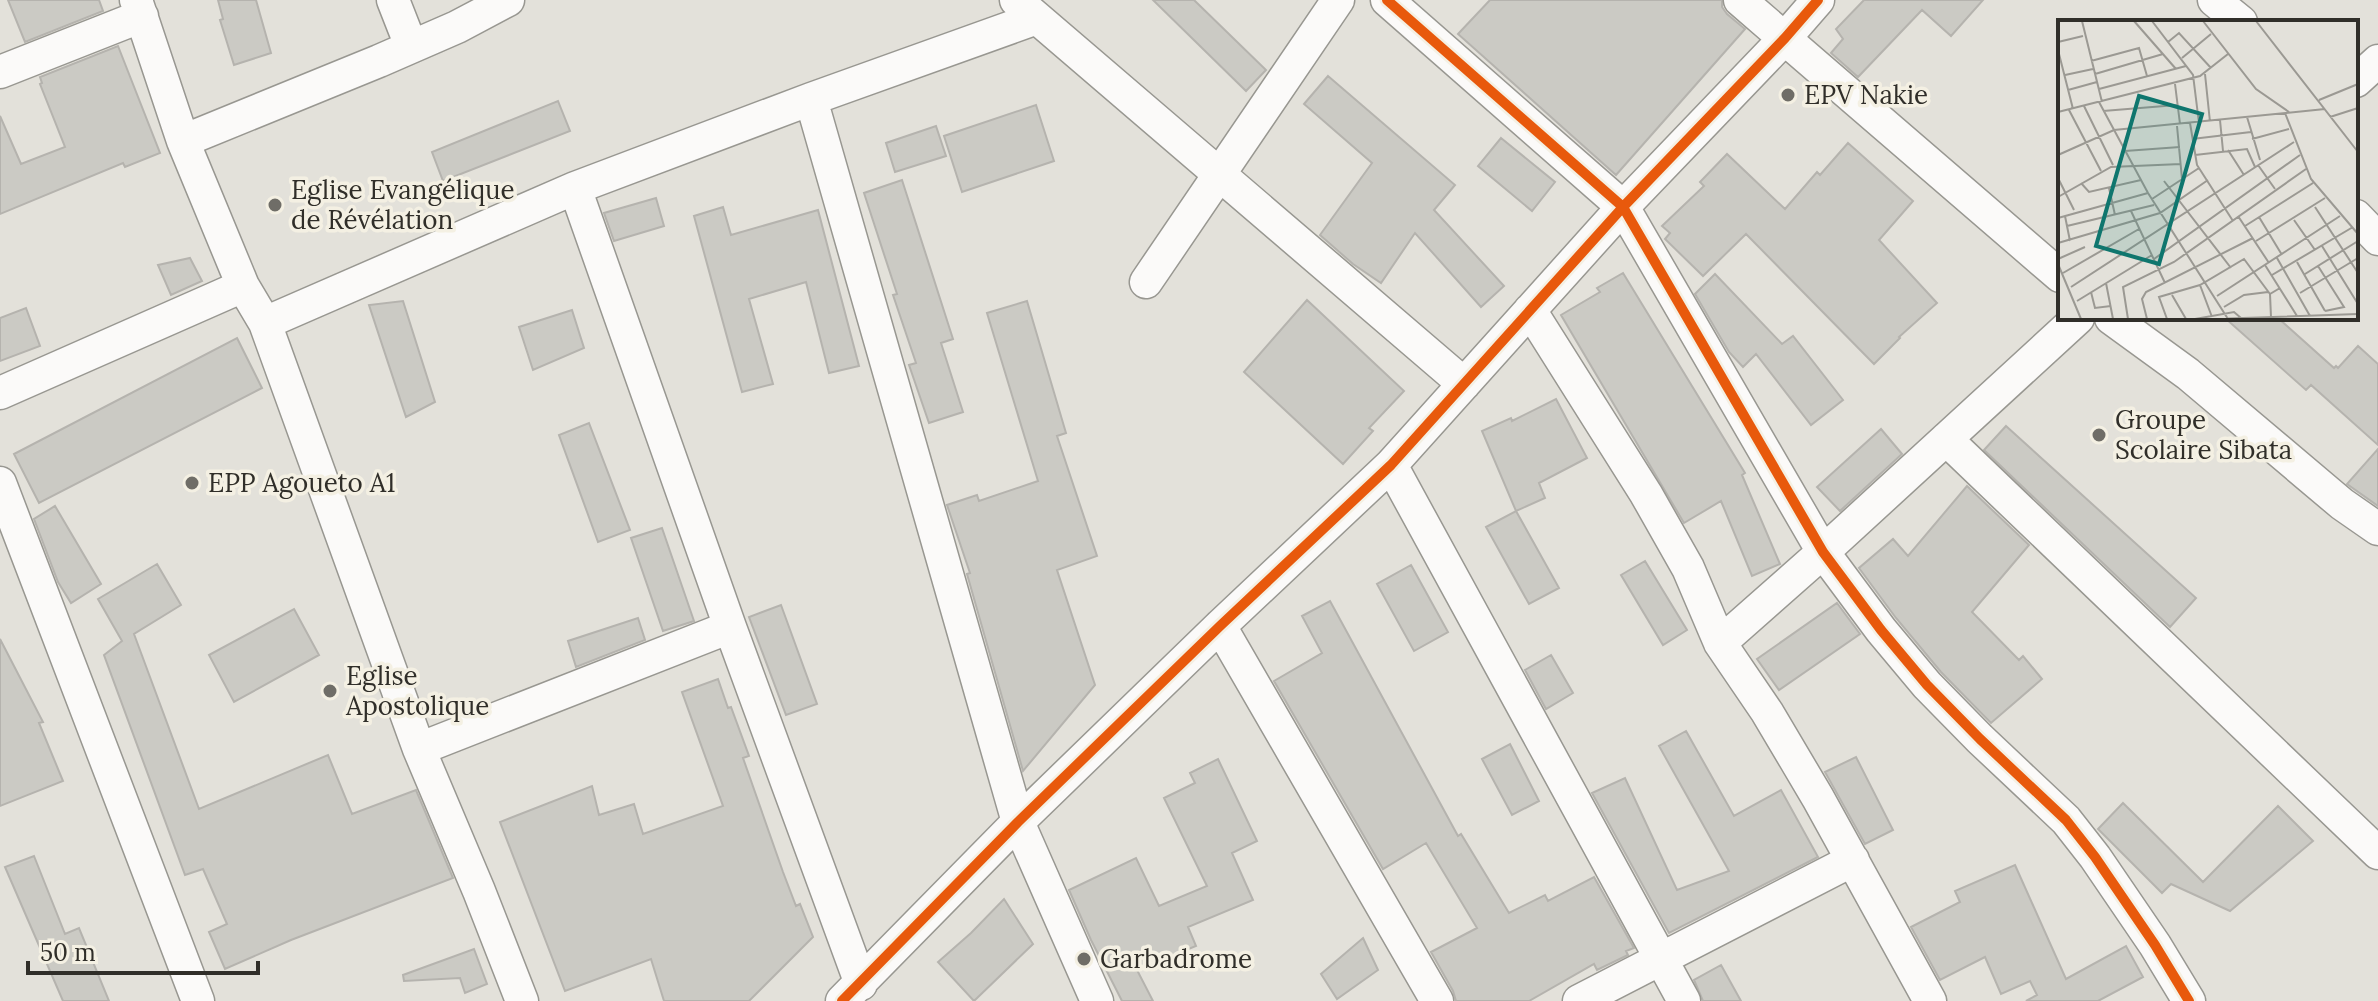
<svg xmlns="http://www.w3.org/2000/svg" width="2378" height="1001" font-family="Lora,serif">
  <rect width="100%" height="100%" fill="#e3e1da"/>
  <path fill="#cbcac4" stroke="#b5b3ae" stroke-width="2" d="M8,0H99L103,11L25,42Z
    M218,0H256L271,53L234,65L220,20L223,19Z
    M1153,0H1194L1266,70L1246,91Z
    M1490,0H1722V7L1727,14L1745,29L1616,175L1458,34Z
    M1864,0H1983L1951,36L1922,10L1858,77L1831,53L1843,39L1836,29Z
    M118,46L160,153L125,167L123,163L0,214V116L21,164L65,147L40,84L42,83L40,77Z
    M1328,76L1455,185L1434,210L1504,286L1481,307L1415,233L1381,283L1353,264L1320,235L1372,163L1304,104Z
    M558,101L570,131L443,181L432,152Z
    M1036,105L1054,161L962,192L944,136Z
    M936,126L946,156L895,172L886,143Z
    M1501,138L1555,182L1532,211L1478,166Z
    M1848,143L1913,201L1879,240L1937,303L1899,337L1900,338L1874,364L1746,234L1703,276L1665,239L1670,233L1662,226L1704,186L1700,182L1727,154L1785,209L1817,172L1820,175Z
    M902,180L953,339L941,343L963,412L929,423L909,365L916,363L893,295L897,294L864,193Z
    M656,198L664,226L614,241L604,213Z
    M723,207L731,235L818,210L859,366L829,373L806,282L749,299L773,384L742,392L694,216Z
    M190,258L202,281L171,295L158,265Z
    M1623,273L1745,473L1742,475L1780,564L1752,576L1721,501L1684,523L1561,315L1600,292L1597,288Z
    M1715,274L1782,344L1793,336L1843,400L1811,425L1756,354L1743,367L1729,352L1695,294Z
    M1307,300L1404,391L1369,428L1373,431L1343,464L1244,372Z
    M403,301L435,402L406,417L369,305Z
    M1027,301L1066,433L1057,436L1097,556L1057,570L1095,685L1023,771L967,574L970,573L947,505L977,495L979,501L1038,481L987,313Z
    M26,308L40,346L0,361V318Z
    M572,310L584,348L533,370L519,327Z
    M2225,318H2278L2334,368L2336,366L2338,368L2358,346L2378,364V445L2311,385L2306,390Z
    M237,338L262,388L39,503L14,454Z
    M1556,399L1587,458L1539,483L1545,498L1516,511L1482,431L1511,418L1512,421Z
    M589,423L630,530L598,542L559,435Z
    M2006,426L2196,598L2170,627L1984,450Z
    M1881,429L1902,454L1840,511L1817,487Z
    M2378,449V506L2347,484Z
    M1967,486L2029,545L1972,612L2019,660L2023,656L2042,679L1991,723L1941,672L1896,618L1859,568L1893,539L1908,556Z
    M55,506L101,584L71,603L58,582L34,519Z
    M1516,511L1559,588L1529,604L1486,527Z
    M662,528L694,621L663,631L631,538Z
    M1645,561L1687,630L1663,645L1621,575Z
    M157,564L181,605L134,634L199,809L328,755L352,814L416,790L453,878L291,940L225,969L209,932L227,924L203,869L185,875L104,655L122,641L98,599Z
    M1411,565L1448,632L1414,651L1377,584Z
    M1330,601L1458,836L1461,834L1509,913L1545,895L1548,901L1594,877L1634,948L1626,951L1628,955L1597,970L1594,964L1529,1001H1456L1453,991L1431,952L1477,928L1426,843L1383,869L1274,681L1322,653L1302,616Z
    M1837,603L1860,634L1779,690L1757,659Z
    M781,605L817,704L786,715L749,617Z
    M294,609L319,655L234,702L209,655Z
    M638,618L645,640L576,667L568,641Z
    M0,639L43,722L39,723L63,781L0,806Z
    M1551,655L1573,693L1546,709L1525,670Z
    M718,679L728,708L731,707L749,756L743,758L783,872L796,906L800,904L813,937L749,1001H664L651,959L565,991L500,822L592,786L599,815L634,804L643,834L723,806L682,692Z
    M1686,731L1734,816L1781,790L1818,857L1669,933L1592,793L1625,778L1677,890L1729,871L1659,746Z
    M1510,744L1539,801L1512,815L1482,759Z
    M1856,757L1893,830L1865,844L1825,772Z
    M1218,759L1257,841L1232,853L1253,900L1188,927L1196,946L1137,970L1153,1001H1122L1091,940L1069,890L1136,858L1159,906L1207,886L1164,798L1195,783L1190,773Z
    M2123,803L2203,882L2278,806L2313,841L2230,911L2171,884L2162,893L2098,829Z
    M34,856L65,934L79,928L109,1001H63L5,867Z
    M2015,865L2066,979L2126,946L2143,977L2098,1001H2026L2037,995L2030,981L2001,994L1985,957L1940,980L1911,927L1960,902L1955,891Z
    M1004,899L1033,944L974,1001L938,962L971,933Z
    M1363,938L1378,970L1337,999L1321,974Z
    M474,949L487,984L465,993L460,978L404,981L403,975Z
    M1721,965L1741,1001H1703L1694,980Z"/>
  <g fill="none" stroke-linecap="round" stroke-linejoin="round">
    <g stroke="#989791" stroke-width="35">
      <path id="minor" d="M136,0L183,141L243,286L265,323L419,749L479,891L522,1001
        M393,0L411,46
        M1016,0L1464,384
        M1387,0L1623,207L1823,552L1881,630L1927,685L1980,739L2066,820L2095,857L2155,945L2189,1001
        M1740,0L2060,276
        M2214,0L2241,22
        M0,72L142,16
        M2356,81L2378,61
        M811,99L1018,822L1097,1001
        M183,141L379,61L457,27L508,0
        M575,188L730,627L861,984
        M2356,216L2378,239
        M1146,282L1338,0
        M1530,310L1646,494L1688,568L1720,643L1767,712L1818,798L1930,1001
        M2111,318L2188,374L2342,504L2378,529
        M265,323L575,188L811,99L1037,18
        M0,393L243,286
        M1946,439L2378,853
        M1391,465L1684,1001
        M0,483L198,1001
        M1220,626L1437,1001
        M1720,643L1823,552L2078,318
        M419,749L730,627
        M842,1001L1018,822L1220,626L1391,465L1623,207L1785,38L1818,0
        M1579,1001L1853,860"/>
    </g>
    <use href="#minor" stroke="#fbfaf9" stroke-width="32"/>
    <g stroke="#f4f0e3" stroke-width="15">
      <path id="cycleway" d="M1387,0L1623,207L1823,552L1881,630L1927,685L1980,739L2066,820L2095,857L2155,945L2189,1001
        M842,1001L1018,822L1220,626L1391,465L1623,207L1785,38L1818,0"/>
    </g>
    <use href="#cycleway" stroke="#e8590c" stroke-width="10"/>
  </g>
  <g fill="#6f6d67" stroke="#f4f0e3" stroke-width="3">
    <circle cx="1788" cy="95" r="8"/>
    <circle cx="275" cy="205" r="8"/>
    <circle cx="2099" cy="435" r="8"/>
    <circle cx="192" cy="483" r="8"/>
    <circle cx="330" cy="691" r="8"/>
    <circle cx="1084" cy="959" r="8"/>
  </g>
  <g text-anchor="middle" stroke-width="7" stroke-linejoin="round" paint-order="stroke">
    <g font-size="26" fill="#302e29" stroke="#f4f0e3" text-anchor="start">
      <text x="1804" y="104">EPV Nakie</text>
      <text x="291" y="199">Eglise Evangélique<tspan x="291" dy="30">de Révélation</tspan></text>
      <text x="2115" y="429">Groupe<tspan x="2115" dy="30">Scolaire Sibata</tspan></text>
      <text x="208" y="492">EPP Agoueto A1</text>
      <text x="346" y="685">Eglise<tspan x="346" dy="30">Apostolique</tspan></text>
      <text x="1100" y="968">Garbadrome</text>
    </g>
  </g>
  <g transform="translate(2058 20)">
    <rect width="300" height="300" fill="#e3e1da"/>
    <path fill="none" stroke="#9b9993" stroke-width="2" d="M24,1L44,82M76,1L118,49M94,1L135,55L141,103M145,1L198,69L231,92M198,1L300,132M0,22L25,16M110,22L121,13L153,48M0,30L15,89M124,38L153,14M33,41L81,28L89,56M37,54L105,34M147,54L152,102M7,55L35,49M117,64L122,104M41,69L128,46M10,70L39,62M261,80L300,64M41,82L90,173L170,299M26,86L55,145M11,90L43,151M45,91L119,85M0,92L142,56L170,34M227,93L253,159L300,214M189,97L202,140M272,97L300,88M162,100L165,131M132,103L139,145L175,201M119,106L124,159M134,119L193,112M194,119L231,109M170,130L186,155M67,131L122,127M0,135L56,110L267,89M137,135L189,129L197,147M200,145L217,169M0,158L16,190M106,161L173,248M23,163L31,172L83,160M51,168L57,195M0,177L53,147L123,144M94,179L141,148M257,187L300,253M73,191L107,263M7,196L12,221M180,196L211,243M201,197L224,235M0,198L90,173M236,200L257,230M9,206L96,185M187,206L255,163M198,221L267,178M0,223L102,193L150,160M264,226L300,284M219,238L252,296M0,239L27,227M96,239L242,135M239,242L267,291M0,244L23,299M207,245L239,296M260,246L286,287L267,291M5,253L81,209M247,254L300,221M214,255L295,207M48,263L55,299M142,265L154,297M13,267L236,122M33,272L37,288L53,286M242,273L300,238M114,275L128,299M159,276L282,196M19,281L94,235M166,287L186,275L210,272M213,297L212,274L222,268M70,299L65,267L116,242L248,149M89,299L84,279L88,272L195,218M109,299L101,277L142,265L186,239L212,274M137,299L176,292L183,298M155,299L300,294"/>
    <path fill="#0f766e" fill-opacity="0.15" stroke="#0f766e" stroke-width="4" d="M81,76L144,94L101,244L38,226Z"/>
    <rect width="300" height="300" fill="none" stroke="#302e29" stroke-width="4"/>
  </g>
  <path d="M28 961v12h230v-12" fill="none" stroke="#302e29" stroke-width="4"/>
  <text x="40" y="961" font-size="24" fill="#302e29" stroke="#f4f0e3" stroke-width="6" paint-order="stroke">50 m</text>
</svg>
